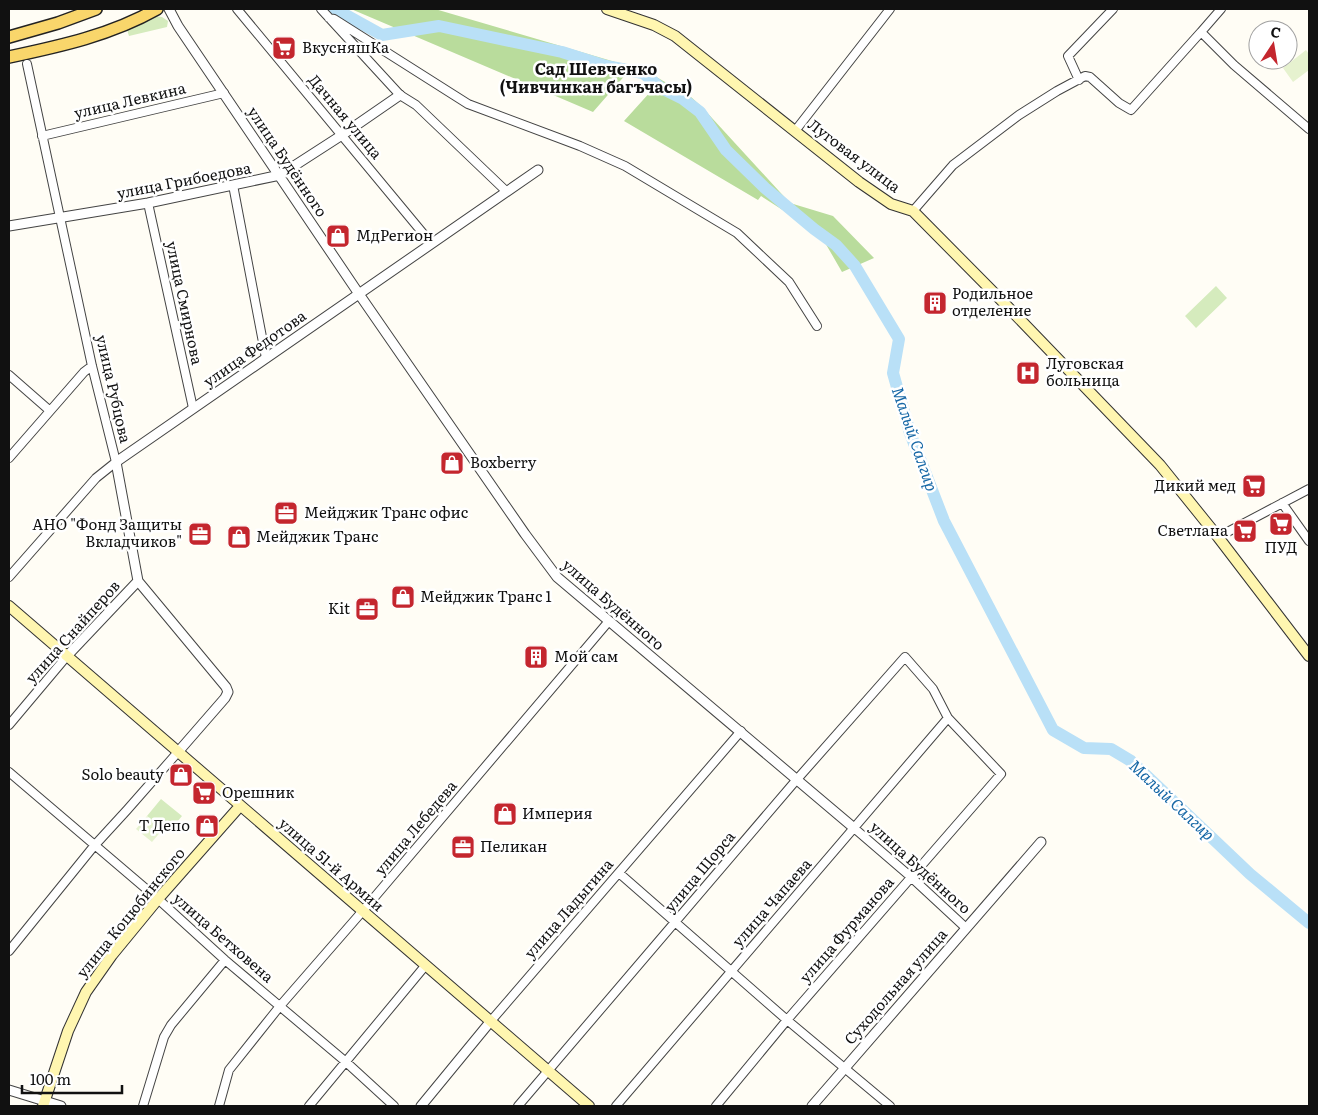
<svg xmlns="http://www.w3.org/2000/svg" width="1318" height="1115" font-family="Literata,serif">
  <rect width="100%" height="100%" fill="#fffdf5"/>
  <path fill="#d5ebbd" d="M155,16L162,17L168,21L167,27L129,36L127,30Z
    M1216,286L1227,298L1196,328L1185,316Z
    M161,799L182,816L168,833L147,816Z"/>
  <path fill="#b9dc9c" d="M351,9H435L646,71L691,97L701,106L790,203L833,216L874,258L842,272L820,234L761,196L758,200L624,121L652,90L641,77L627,73L593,112Z"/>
  <path fill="#e6f2cf" d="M1306,50L1309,54V70L1293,82L1283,68Z
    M147,816L163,829L152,842L136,829Z"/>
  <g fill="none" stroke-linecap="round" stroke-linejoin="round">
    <path stroke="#b9e0f7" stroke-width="12" d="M335,9L382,35L439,26L562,52L606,66L643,73L661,88L683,99L700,112L726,150L765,188L814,229L836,245L855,266L899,339L893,373L910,433L944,521L1053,730L1084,748L1111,749L1131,761L1250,874L1309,923"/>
    <g stroke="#444" stroke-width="10">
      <path id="minor" d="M237,9L431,243
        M321,9L400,95L416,105L506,191
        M329,18L334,19L468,104L580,146L625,166L737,233L789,282L817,326
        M1201,32L1221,9
        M1079,80L1068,56L1113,9
        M795,131L890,9
        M42,136L224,93
        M233,185L266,358
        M148,203L193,408
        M913,211L953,165L1019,115L1057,91L1085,76L1090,77L1119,103L1131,110L1201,32L1234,65L1309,129
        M9,375L49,410
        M9,458L84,372L92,366
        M1282,503L1309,541
        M1218,537L1309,489
        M9,577L96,478L116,462L92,366L27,64
        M9,725L67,656
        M9,772L158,899L225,960L346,1062L394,1106
        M854,828L911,877L966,928
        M619,873L787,1020L890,1106
        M9,951L94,846L127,810L178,752
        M490,1022L741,731
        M143,1106L164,1037L171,1025L225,960
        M219,1106L229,1070L280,1006L367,906L609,621
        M309,1106L425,966
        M518,1106L792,785L905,657L933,689L948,718L1001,774L787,1020L716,1106
        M616,1106L948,718"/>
    </g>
    <g stroke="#444" stroke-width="11">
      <path id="tertiary" d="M169,9L178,26L359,294L525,534L557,577L854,828
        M9,226L148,203L280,175L342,135L400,95
        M67,656L138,581
        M178,752L225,698L228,692L226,687L138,581L116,462L538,170
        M9,1090L61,1106
        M421,1106L490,1022
        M812,1106L1041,842"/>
    </g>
    <g stroke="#333" stroke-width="12">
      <path id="secondary" d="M607,9L654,25L675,36L859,182L891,204L913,211L1006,305L1160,465L1218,537L1309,656
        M9,606L589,1106
        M43,1106L68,1031L86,992L112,955L158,899L240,806"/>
    </g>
    <g stroke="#222" stroke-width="14">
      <path id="primary" d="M9,37L58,23L96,9
        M9,57C61,46 111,35 157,9"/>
    </g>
    <use href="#minor" stroke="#fff" stroke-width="8"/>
    <use href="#tertiary" stroke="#fff" stroke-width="9"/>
    <use href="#secondary" stroke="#fff6b0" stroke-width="10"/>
    <use href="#primary" stroke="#f9d66b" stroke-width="11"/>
  </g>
  <defs>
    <g id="supermarket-square" transform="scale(1.25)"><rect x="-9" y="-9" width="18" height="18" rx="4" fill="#c4262e" stroke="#fff"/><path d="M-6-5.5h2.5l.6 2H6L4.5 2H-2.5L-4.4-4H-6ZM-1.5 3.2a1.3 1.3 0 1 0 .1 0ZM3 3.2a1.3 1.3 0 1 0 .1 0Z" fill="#fff"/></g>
    <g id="shop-square" transform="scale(1.25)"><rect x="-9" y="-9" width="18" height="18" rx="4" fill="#c4262e" stroke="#fff"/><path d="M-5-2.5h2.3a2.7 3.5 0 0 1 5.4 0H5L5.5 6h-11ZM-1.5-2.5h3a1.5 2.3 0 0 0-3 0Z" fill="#fff"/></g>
    <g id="building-square" transform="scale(1.25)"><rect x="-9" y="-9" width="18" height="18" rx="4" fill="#c4262e" stroke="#fff"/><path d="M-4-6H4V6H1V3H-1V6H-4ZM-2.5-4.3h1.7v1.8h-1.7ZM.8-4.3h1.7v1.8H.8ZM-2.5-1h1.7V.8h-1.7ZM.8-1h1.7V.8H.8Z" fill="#fff"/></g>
    <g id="hospital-square" transform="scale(1.25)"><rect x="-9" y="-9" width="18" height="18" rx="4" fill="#c4262e" stroke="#fff"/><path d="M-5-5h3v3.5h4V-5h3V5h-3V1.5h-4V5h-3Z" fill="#fff"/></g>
    <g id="office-square" transform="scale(1.25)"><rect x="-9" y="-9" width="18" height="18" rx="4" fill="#c4262e" stroke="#fff"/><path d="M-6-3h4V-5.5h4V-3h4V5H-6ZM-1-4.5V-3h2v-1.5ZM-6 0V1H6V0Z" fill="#fff"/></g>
  </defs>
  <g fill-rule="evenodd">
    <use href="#supermarket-square" x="284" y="48"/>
    <use href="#shop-square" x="338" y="236"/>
    <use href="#building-square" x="935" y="303"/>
    <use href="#hospital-square" x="1028" y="373"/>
    <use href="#shop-square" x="452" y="463"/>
    <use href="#supermarket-square" x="1254" y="486"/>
    <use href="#office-square" x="286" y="513"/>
    <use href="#supermarket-square" x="1281" y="524"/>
    <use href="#supermarket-square" x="1245" y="531"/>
    <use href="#office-square" x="200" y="534"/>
    <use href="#shop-square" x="239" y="537"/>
    <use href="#shop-square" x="403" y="597"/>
    <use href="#office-square" x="367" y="609"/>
    <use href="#building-square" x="536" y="657"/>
    <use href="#shop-square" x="181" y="775"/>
    <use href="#supermarket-square" x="204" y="793"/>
    <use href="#shop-square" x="505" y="814"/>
    <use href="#shop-square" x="207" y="826"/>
    <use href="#office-square" x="463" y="847"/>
  </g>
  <g text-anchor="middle" stroke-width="5" stroke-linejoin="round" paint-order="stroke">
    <g font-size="15" fill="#111" stroke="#fff" text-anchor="start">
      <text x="302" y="53">ВкусняшКа</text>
      <text x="356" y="241">МдРегион</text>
      <text x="952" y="299">Родильное<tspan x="952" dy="17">отделение</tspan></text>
      <text x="1046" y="369">Луговская<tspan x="1046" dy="17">больница</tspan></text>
      <text x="470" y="468">Boxberry</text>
      <text x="1236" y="491" text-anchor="end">Дикий мед</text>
      <text x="304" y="518">Мейджик Транс офис</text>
      <text x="182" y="530" text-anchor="end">АНО "Фонд Защиты<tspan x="182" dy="17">Вкладчиков"</tspan></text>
      <text x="1228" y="536" text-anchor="end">Светлана</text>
      <text x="256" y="542">Мейджик Транс</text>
      <text x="1281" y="553" text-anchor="middle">ПУД</text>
      <text x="420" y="602">Мейджик Транс 1</text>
      <text x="350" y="614" text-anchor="end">Kit</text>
      <text x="554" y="662">Мой сам</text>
      <text x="164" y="780" text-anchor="end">Solo beauty</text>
      <text x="222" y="798">Орешник</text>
      <text x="522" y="819">Империя</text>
      <text x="190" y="831" text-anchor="end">Т Депо</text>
      <text x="480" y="852">Пеликан</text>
    </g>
    <g font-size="15" fill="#111" stroke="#fff">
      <text transform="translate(130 101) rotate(-13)" y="5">улица Левкина</text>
      <text transform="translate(345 117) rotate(50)" y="5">Дачная улица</text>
      <text transform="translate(854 156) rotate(37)" y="5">Луговая улица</text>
      <text transform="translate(287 162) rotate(56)" y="5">улица Будённого</text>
      <text transform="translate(184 181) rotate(-11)" y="5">улица Грибоедова</text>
      <text transform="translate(184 303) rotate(78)" y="5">улица Смирнова</text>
      <text transform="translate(255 349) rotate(-35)" y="5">улица Федотова</text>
      <text transform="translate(113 389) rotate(77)" y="5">улица Рубцова</text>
      <text transform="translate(613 605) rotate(41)" y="5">улица Будённого</text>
      <text transform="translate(73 632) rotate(-48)" y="5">улица Снайперов</text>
      <text transform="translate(416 828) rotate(-50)" y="5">улица Лебедева</text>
      <text transform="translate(331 865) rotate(41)" y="5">улица 51-й Армии</text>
      <text transform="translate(920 868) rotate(42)" y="5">улица Будённого</text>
      <text transform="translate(700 872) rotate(-50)" y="5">улица Щорса</text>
      <text transform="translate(772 903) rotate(-49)" y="5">улица Чапаева</text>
      <text transform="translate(569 909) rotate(-49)" y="5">улица Ладыгина</text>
      <text transform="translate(131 913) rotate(-51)" y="5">улица Коцюбинского</text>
      <text transform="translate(847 930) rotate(-49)" y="5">улица Фурманова</text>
      <text transform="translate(223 938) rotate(41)" y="5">улица Бетховена</text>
      <text transform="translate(896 987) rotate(-49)" y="5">Суходольная улица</text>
    </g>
    <g font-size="16" font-weight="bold" fill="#111" stroke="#fff">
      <text x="596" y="75">Сад Шевченко<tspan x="596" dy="18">(Чивчинкан багъчасы)</tspan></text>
    </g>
    <g font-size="16" font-style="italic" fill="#1768a6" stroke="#fff">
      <text transform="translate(915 439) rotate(71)" y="6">Малый Салгир</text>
      <text transform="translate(1172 800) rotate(43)" y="6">Малый Салгир</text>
    </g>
  </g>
  <rect width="1318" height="1115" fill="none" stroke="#111111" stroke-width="20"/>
  <g transform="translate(1273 45) rotate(12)"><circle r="24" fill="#ffffff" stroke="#a0a0a0"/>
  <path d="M0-4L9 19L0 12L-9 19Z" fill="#c4262e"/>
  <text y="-8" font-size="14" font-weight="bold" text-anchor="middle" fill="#111111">С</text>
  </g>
  <path d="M22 1085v8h100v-8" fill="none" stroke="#111111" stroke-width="2.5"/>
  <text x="30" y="1085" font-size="15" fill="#111111" stroke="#ffffff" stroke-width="4" paint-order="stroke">100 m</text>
</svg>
